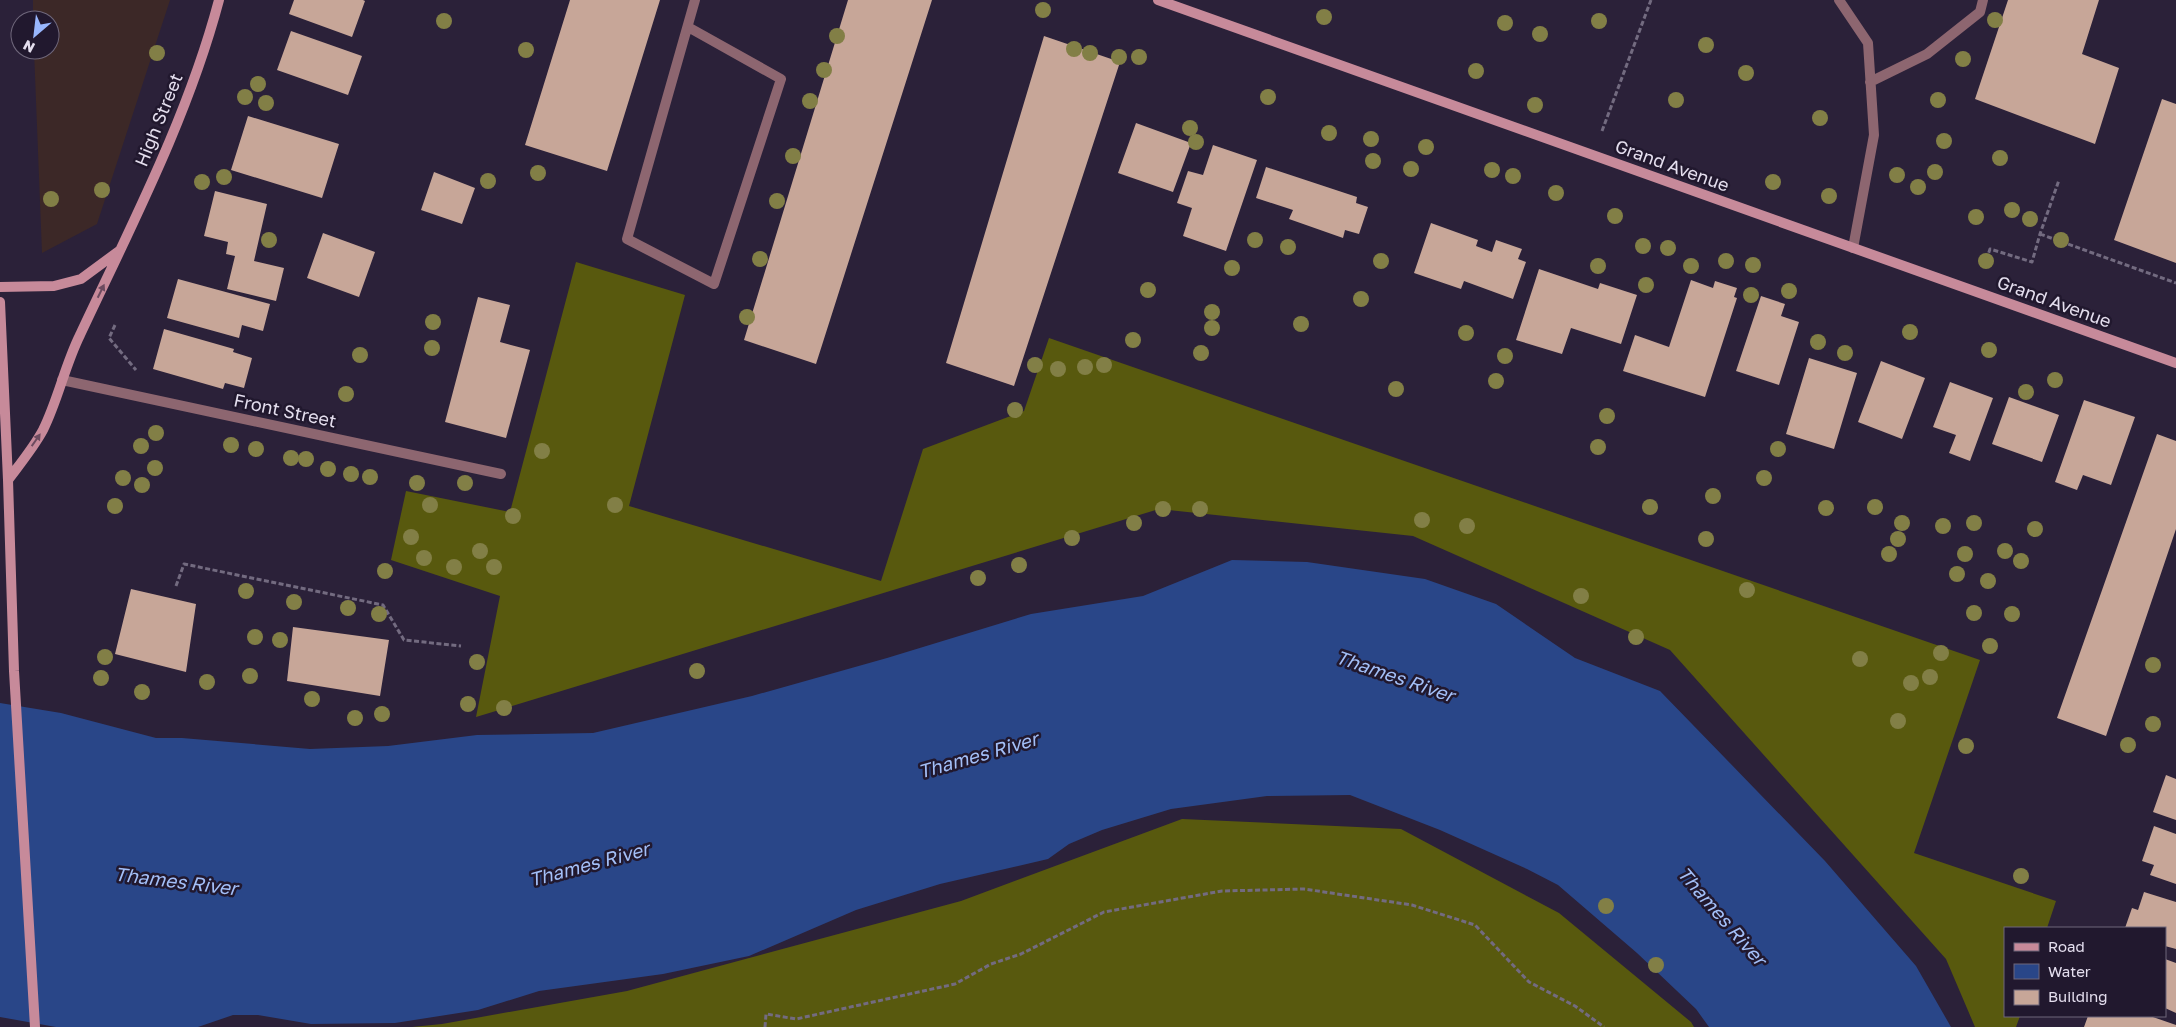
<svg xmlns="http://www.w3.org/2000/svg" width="2176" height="1027" font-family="'Golos Text',sans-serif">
  <rect width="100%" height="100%" fill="#2b2139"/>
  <path fill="#3c2827" d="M33,0H170L97,224L42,253L34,50H50V20H33Z"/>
  <path fill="#58590e" d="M576,262L685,295L629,506L881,581L923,449L1024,411L1049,338L1980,660L1914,853L2056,901L2047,928H2005V1016H2020L2016,1027H1975L1946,959L1670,650L1413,536L1159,509L476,717L500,596L391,560L406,491L510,512Z
    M1182,819L1401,829L1559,913L1691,1022L1694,1027H412L442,1024L627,991L961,901Z"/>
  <path fill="#294688" d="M1232,560L1307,562L1425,579L1496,604L1575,658L1660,691L1825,861L1916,966L1951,1027H1709L1696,1009L1637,953L1558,885L1527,869L1440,830L1350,795L1267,796L1171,809L1102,830L1069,844L1048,859L940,884L856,910L749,956L663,974L539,991L478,1010L395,1023L311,1024L258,1015H233L198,1027H56L0,1017V703L61,713L156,738H182L310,749L388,746L477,735L593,733L752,696L887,658L1031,614L1143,596Z"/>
  <path fill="#c7a698" d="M294,0H363L365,1L352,37L289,14Z
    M570,0H660L607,171L525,145Z
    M848,0H932L816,364L744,340Z
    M2008,0H2099L2082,54L2119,68L2095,144L1975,99Z
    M291,31L362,56L348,95L277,70Z
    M1044,36L1120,62L1014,386L946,363Z
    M2162,99L2176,104V263L2114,240Z
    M248,116L339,144L322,198L231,170Z
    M1136,123L1191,143L1173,192L1118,173Z
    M1213,145L1257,160L1226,251L1183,236L1192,208L1177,203L1188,171L1203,175Z
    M1266,167L1357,197L1356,203L1368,207L1359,234L1345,230L1343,238L1289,219L1293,210L1256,198Z
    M434,172L475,188L462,224L421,210Z
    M215,191L267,204L254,261L284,268L276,301L227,289L235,256L226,254L228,242L204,236Z
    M1431,223L1478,240L1476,246L1492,252L1496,240L1522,249L1518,259L1526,262L1513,299L1464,281L1461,289L1414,273Z
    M323,233L375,252L359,297L307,278Z
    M1539,269L1598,289L1600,283L1637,295L1621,344L1571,328L1562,354L1516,340Z
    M178,279L270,304L263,331L242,325L239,338L167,318Z
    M1691,280L1713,288L1715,281L1737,288L1734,297L1737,298L1705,397L1623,371L1635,335L1669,347Z
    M1761,296L1785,304L1781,316L1799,322L1779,385L1736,371Z
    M478,297L510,305L500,342L530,350L506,438L445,422Z
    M164,329L234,349L233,352L252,358L244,388L225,383L223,389L153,369Z
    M1809,358L1857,373L1834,449L1786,434Z
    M1881,361L1925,378L1902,439L1858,422Z
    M1950,382L1993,398L1970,461L1949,453L1956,435L1933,427Z
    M2009,397L2059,415L2042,462L1992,444Z
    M2084,400L2135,417L2111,485L2083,475L2077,490L2055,482Z
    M2157,434L2176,441V529L2106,736L2057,718Z
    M131,589L196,604L186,672L115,654Z
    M293,627L389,640L380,696L287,681Z
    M2166,775L2176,779V820L2153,812Z
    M2154,826L2176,834V884L2150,875L2154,865L2142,861Z
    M2144,892L2176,902V949L2165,946V928H2125L2132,908L2138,910Z
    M2165,959L2176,963V1013L2165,1008Z
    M2088,1016H2150L2176,1025V1027H2084Z"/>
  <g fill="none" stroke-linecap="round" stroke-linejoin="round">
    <path stroke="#736b80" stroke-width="3" stroke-dasharray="5 2.5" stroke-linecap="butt" d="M1602,131L1651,0
      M2040,234L2176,283
      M1984,267L1990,249L2032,262L2040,234L2059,180
      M115,325L109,338L136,370
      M176,586L184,564L383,605L404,640L461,646
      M765,1027L766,1014L796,1019L955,984L991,964L1021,954L1104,912L1222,891L1304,889L1412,905L1475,925L1529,982L1575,1006L1604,1027"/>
    <path stroke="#8d6670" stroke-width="10" d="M1839,0L1868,43L1874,135L1853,248
      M688,27L781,79L714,284L627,239L695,0
      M1870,82L1927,54L1980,12L1983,0"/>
    <path stroke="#8d6670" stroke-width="10" d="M62,380L501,474"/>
    <path stroke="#c78a9a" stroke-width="10" d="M1158,0L2176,363
      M0,287L54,286L81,279L119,251
      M0,302L8,480L14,671L35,1027
      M8,480C20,464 34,447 43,430C58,400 65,365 80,335C131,226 188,117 219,0"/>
  </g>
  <g fill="#827f46">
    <circle cx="1043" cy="10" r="8"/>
    <circle cx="1324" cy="17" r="8"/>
    <circle cx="1995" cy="20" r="8"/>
    <circle cx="444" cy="21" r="8"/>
    <circle cx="1599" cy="21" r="8"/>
    <circle cx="1505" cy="23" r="8"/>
    <circle cx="1540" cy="34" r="8"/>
    <circle cx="837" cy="36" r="8"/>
    <circle cx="1706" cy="45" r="8"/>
    <circle cx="1074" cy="49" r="8"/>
    <circle cx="526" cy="50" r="8"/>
    <circle cx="157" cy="53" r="8"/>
    <circle cx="1090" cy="53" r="8"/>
    <circle cx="1119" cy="57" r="8"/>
    <circle cx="1139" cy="57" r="8"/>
    <circle cx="1963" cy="59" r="8"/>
    <circle cx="824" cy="70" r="8"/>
    <circle cx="1476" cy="71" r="8"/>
    <circle cx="1746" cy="73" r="8"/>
    <circle cx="258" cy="84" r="8"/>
    <circle cx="245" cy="97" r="8"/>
    <circle cx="1268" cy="97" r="8"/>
    <circle cx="1676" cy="100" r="8"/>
    <circle cx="1938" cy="100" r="8"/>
    <circle cx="810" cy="101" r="8"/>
    <circle cx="266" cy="103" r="8"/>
    <circle cx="1535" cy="105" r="8"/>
    <circle cx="1820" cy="118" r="8"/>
    <circle cx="1190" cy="128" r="8"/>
    <circle cx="1329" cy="133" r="8"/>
    <circle cx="1371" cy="139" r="8"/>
    <circle cx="1944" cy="141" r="8"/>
    <circle cx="1196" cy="142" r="8"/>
    <circle cx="1426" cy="147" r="8"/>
    <circle cx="793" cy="156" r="8"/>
    <circle cx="2000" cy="158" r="8"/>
    <circle cx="1373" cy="161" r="8"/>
    <circle cx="1411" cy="169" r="8"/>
    <circle cx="1492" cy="170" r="8"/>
    <circle cx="1935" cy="172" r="8"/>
    <circle cx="538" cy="173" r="8"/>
    <circle cx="1897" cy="175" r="8"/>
    <circle cx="1513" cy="176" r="8"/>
    <circle cx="224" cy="177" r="8"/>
    <circle cx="488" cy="181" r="8"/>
    <circle cx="202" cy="182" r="8"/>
    <circle cx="1773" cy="182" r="8"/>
    <circle cx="1918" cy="187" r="8"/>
    <circle cx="102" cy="190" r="8"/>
    <circle cx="1556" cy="193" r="8"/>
    <circle cx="1829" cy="196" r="8"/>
    <circle cx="51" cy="199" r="8"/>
    <circle cx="777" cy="201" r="8"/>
    <circle cx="2012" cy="210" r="8"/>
    <circle cx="1615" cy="216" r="8"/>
    <circle cx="1976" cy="217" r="8"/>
    <circle cx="2030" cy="219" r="8"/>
    <circle cx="269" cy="240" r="8"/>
    <circle cx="1255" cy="240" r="8"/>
    <circle cx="2061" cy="240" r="8"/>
    <circle cx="1643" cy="246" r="8"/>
    <circle cx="1288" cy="247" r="8"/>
    <circle cx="1668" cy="248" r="8"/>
    <circle cx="760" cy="259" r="8"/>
    <circle cx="1381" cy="261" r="8"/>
    <circle cx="1726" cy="261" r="8"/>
    <circle cx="1986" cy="261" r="8"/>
    <circle cx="1753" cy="265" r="8"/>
    <circle cx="1598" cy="266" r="8"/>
    <circle cx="1691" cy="266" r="8"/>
    <circle cx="1232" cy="268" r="8"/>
    <circle cx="1646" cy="285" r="8"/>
    <circle cx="1148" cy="290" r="8"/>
    <circle cx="1789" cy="291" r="8"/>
    <circle cx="1751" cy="295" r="8"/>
    <circle cx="1361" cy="299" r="8"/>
    <circle cx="1212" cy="312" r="8"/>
    <circle cx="747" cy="317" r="8"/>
    <circle cx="433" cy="322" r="8"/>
    <circle cx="1301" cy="324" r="8"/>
    <circle cx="1212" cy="328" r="8"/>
    <circle cx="1910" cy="332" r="8"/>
    <circle cx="1466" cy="333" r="8"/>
    <circle cx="1133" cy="340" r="8"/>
    <circle cx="1818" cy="342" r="8"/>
    <circle cx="432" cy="348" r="8"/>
    <circle cx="1989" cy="350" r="8"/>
    <circle cx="1201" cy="353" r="8"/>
    <circle cx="1845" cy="353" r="8"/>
    <circle cx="360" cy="355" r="8"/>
    <circle cx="1505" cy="356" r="8"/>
    <circle cx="1035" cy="365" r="8"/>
    <circle cx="1104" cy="365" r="8"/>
    <circle cx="1085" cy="367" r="8"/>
    <circle cx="1058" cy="369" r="8"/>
    <circle cx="2055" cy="380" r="8"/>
    <circle cx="1496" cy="381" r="8"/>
    <circle cx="1396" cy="389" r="8"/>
    <circle cx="2026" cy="392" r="8"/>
    <circle cx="346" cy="394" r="8"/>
    <circle cx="1015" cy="410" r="8"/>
    <circle cx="1607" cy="416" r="8"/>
    <circle cx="156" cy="433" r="8"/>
    <circle cx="231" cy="445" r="8"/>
    <circle cx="141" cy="446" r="8"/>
    <circle cx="1598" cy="447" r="8"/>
    <circle cx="256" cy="449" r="8"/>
    <circle cx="1778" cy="449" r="8"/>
    <circle cx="542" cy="451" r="8"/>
    <circle cx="291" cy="458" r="8"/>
    <circle cx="306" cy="459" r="8"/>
    <circle cx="155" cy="468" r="8"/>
    <circle cx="328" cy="469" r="8"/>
    <circle cx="351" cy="474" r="8"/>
    <circle cx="370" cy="477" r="8"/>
    <circle cx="123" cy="478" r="8"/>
    <circle cx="1764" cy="478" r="8"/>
    <circle cx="417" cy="483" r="8"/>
    <circle cx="465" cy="483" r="8"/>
    <circle cx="142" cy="485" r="8"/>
    <circle cx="1713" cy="496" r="8"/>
    <circle cx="430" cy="505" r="8"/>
    <circle cx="615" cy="505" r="8"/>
    <circle cx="115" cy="506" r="8"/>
    <circle cx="1650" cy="507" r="8"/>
    <circle cx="1875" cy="507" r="8"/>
    <circle cx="1826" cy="508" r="8"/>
    <circle cx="1163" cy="509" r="8"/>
    <circle cx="1200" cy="509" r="8"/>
    <circle cx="513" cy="516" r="8"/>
    <circle cx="1422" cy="520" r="8"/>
    <circle cx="1134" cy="523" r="8"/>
    <circle cx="1902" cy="523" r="8"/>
    <circle cx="1974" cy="523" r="8"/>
    <circle cx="1467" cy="526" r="8"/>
    <circle cx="1943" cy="526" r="8"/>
    <circle cx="2035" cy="529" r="8"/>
    <circle cx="411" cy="537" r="8"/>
    <circle cx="1072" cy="538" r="8"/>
    <circle cx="1706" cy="539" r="8"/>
    <circle cx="1898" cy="539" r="8"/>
    <circle cx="480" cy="551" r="8"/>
    <circle cx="2005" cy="551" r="8"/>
    <circle cx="1889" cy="554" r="8"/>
    <circle cx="1965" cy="554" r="8"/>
    <circle cx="424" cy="558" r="8"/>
    <circle cx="2021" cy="561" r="8"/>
    <circle cx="1019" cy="565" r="8"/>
    <circle cx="454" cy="567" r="8"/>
    <circle cx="494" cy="567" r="8"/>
    <circle cx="385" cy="571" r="8"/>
    <circle cx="1957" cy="574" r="8"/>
    <circle cx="978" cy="578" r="8"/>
    <circle cx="1988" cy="581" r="8"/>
    <circle cx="1747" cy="590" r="8"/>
    <circle cx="246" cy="591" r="8"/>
    <circle cx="1581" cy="596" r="8"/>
    <circle cx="294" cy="602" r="8"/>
    <circle cx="348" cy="608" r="8"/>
    <circle cx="1974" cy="613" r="8"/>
    <circle cx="379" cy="614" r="8"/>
    <circle cx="2012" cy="614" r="8"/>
    <circle cx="255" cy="637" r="8"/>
    <circle cx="1636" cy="637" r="8"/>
    <circle cx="280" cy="640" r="8"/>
    <circle cx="1990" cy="646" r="8"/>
    <circle cx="1941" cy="653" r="8"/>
    <circle cx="105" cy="657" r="8"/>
    <circle cx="1860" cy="659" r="8"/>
    <circle cx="477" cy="662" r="8"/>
    <circle cx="2153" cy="665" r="8"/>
    <circle cx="697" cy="671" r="8"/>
    <circle cx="250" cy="676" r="8"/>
    <circle cx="1930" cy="677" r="8"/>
    <circle cx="101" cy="678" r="8"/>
    <circle cx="207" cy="682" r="8"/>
    <circle cx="1911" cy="683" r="8"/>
    <circle cx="142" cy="692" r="8"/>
    <circle cx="312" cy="699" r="8"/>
    <circle cx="468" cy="704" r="8"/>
    <circle cx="504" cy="708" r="8"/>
    <circle cx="382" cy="714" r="8"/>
    <circle cx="355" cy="718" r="8"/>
    <circle cx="1898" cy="721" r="8"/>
    <circle cx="2153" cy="724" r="8"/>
    <circle cx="2128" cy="745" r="8"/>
    <circle cx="1966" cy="746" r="8"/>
    <circle cx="2021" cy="876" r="8"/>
    <circle cx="1606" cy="906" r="8"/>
    <circle cx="1656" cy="965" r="8"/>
  </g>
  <defs><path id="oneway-solid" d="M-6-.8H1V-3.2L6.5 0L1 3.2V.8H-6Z" transform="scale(1.25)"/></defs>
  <g fill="#6c4b5f">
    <use href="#oneway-solid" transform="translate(101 291) rotate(-64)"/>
    <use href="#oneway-solid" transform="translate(36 440) rotate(-55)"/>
  </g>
  <g text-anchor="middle" stroke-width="5" stroke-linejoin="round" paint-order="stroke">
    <g font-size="18" fill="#e4deee" stroke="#21182e">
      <text transform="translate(159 120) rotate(-68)" y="6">High Street</text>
      <text transform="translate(1672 166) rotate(20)" y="6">Grand Avenue</text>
      <text transform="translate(2054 302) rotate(20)" y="6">Grand Avenue</text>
      <text transform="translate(285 411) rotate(12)" y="6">Front Street</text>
    </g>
    <g font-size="19" font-style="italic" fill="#a3bff8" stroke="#21182e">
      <text transform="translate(1395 676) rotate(19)" y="7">Thames River</text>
      <text transform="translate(978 755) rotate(-16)" y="7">Thames River</text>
      <text transform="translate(589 864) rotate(-15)" y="7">Thames River</text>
      <text transform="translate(176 881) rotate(7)" y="7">Thames River</text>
      <text transform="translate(1722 916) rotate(49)" y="7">Thames River</text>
    </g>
  </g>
  <rect x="2004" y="927" width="162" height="90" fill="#21182e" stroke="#6f677b"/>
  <rect x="2014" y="943" width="25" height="8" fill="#c78a9a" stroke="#6f677b"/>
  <text x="2048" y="952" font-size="15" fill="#e4deee">Road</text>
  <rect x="2014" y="964" width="25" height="15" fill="#294688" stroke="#6f677b"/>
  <text x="2048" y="977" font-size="15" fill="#e4deee">Water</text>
  <rect x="2014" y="990" width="25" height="15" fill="#c7a698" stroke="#6f677b"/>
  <text x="2048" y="1002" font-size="15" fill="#e4deee">Building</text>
  <g transform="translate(35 35) rotate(208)"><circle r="24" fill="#21182e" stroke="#6f677b"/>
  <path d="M0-4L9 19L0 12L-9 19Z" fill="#98b6fd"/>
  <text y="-8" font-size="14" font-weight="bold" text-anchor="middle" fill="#e4deee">N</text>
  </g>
</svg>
